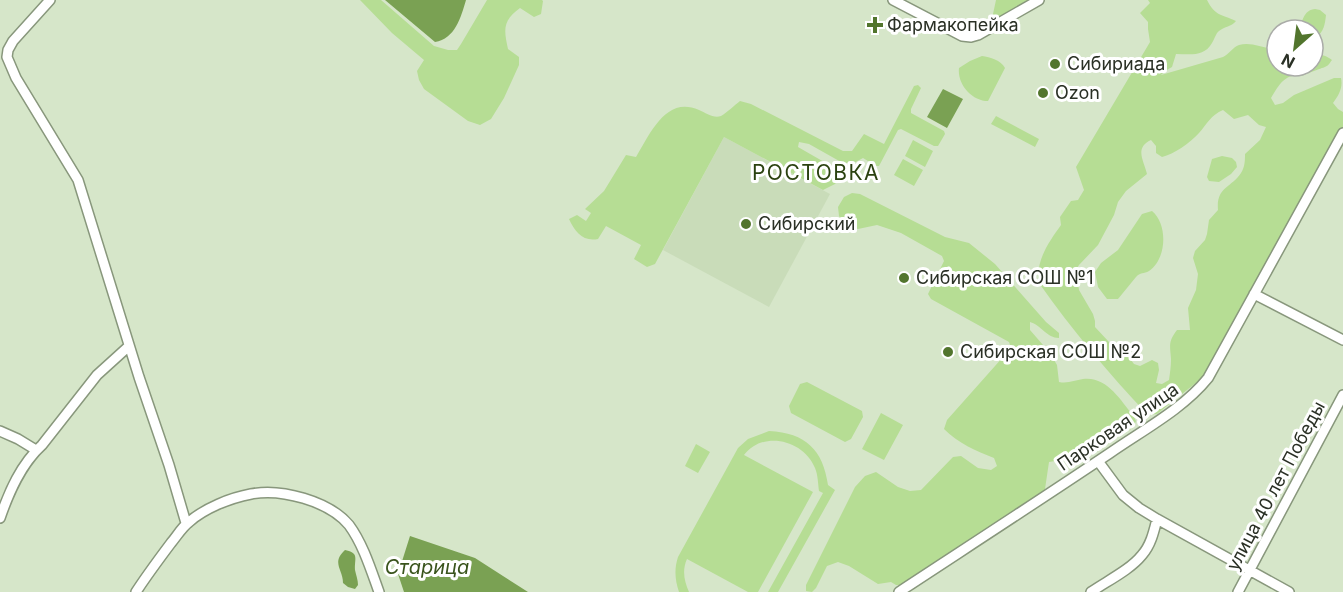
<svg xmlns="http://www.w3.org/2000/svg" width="1343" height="592" font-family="Inter,sans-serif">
  <rect width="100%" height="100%" fill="#d6e6c9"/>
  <path fill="#c9dcb9" d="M724,137L830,194L769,307L663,250Z"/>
  <path fill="#b6dd94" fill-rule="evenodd" d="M360,0H381L434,46L448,50H457L461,44L487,0H542L543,1L541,14L534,17L520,8C502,21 504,30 508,49L519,57V65L504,98L491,119L480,125L468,121L424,89L419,80L417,71L424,60L392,33Z
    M996,0H1031L998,19L995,18L993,14Z
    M1148,0H1207C1215,16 1221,14 1236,21C1231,27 1225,26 1219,31C1216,33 1214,40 1212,43C1204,57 1191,54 1176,54L1172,67L1165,71L1161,75L1223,57C1229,54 1233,47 1239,45C1251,41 1265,49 1277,49V66H1313V55C1321,54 1326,55 1332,60C1329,64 1329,65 1325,67C1322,68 1303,75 1302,76C1296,76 1292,75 1287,78C1279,83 1276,90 1271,98L1275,105L1283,103L1294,95L1334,78H1341C1343,88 1339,95 1333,103L1338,109L1343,112V130L1202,378L1157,414L1148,415C1109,374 1072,330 1039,283C1035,261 1049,242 1061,225L1060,217L1071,201L1078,200L1084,190L1076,167L1150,42L1148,29V22L1140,13L1150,3ZM1223,110L1234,119L1248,115L1259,125L1266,127L1260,140L1245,154C1245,160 1245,167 1241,173C1231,188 1216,187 1218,210L1209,220L1207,234L1205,240L1195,251L1193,258L1198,274L1196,290L1188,308L1190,330H1177C1168,342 1170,345 1171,359C1171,366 1170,373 1169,380L1162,384L1156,383L1159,370L1158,363L1152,360L1140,366L1134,364L1121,347L1109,342L1095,327V321L1093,314L1079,290L1076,270L1079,265L1098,245L1114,215L1118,202L1126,191L1147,174C1144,161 1134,148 1151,140L1156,146V153L1162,157C1174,154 1190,143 1199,133C1207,124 1211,115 1223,110Z
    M1315,9L1320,10L1326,15C1325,24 1324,32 1316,37L1313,36V30H1306L1302,21C1305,14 1307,10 1315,9Z
    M982,56C990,57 1001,60 1005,68L988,101C972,101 957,84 959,68L970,61Z
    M918,85L921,88L911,109V113L944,131L945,134L938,146H934L901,129L898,130L879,166H876L863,158L852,164L841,162L809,144L799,142L798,147L838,170L839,179L835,184L823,190L724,137L655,264L647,267L634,259L641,245L606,226L598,239C583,242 575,232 569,219L577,215L586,221L591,213L585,209L604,191L626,155L636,157C650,134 666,95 699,110C706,113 714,119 721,116C726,113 735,105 740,101L751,104L843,151H852L864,134L884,144L914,86Z
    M996,116L1039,139L1035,147L991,124Z
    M913,140L933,151L925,167L905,156Z
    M1222,156L1232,158L1236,162L1237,167L1231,174L1219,182L1209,181L1207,177L1212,159Z
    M903,159L923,170L914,186L894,175Z
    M852,193L860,194L945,237L969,243L995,264L1046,322L1059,333V338C1047,338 1041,325 1030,322V330L1050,353L1057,365L1059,382C1068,384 1075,380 1083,379C1107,376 1120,400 1133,415L1136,421L1133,428L1084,456L1049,462L1045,489L1039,498L907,585H896L891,582L878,584L849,566L838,562L827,566L816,588L812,592L806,591V585L855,487L865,476L876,472L898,487L910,491L921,490L953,457L961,456L978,468L991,470L997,466L994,458C976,451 958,443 944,429L947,420L1011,348L1009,342L931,299L928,294L944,261L942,256L901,233L877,225L858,229L845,225L839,216L838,207L844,197Z
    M1152,211C1168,224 1167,259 1149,271C1144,274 1140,272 1136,277C1130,284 1124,292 1118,299H1107L1098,287L1095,272L1101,263L1118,250L1142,214Z
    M807,382L862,411L863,417L851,439L845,442L791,413L789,406L800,384Z
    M881,413L903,425L884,460L862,449Z
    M769,431C806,433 823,450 828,485L835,490L778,592H768L823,493L819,491C818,484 818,475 815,468C804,440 763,430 744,455L813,492L758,592H748L687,559C682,570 684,581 689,592H679C675,580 674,569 678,557L738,448L748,439Z
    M696,444L710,452L698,473L685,466Z"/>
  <path fill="#7aa153" d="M385,0H466C461,17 455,39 435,42Z
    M943,89L963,99L947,128L927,117Z
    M410,536L475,558L528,592H404L398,574Z
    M345,550C360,553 354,559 355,570C356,575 358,580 358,585L355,589L348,587L343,583C343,569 331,563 345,550Z"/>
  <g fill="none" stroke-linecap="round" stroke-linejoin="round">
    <g stroke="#88977c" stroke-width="12">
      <path id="minor" d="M50,0L13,41L8,50L7,57L16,78L78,180L139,377L169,465L186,523
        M893,0L962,36L971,37L978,35L1039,0
        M1254,294L1343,340
        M0,431L18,439L36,450
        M1098,461L1123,495L1139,508L1157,519L1289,592
        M0,518C9,492 21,464 42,445L97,375L129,346
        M136,592C147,575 159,559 171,543C177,536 182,527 189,522C205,508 230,498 251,494C281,488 329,501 349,525C363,544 371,570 379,592
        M899,592C969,546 1040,500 1110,453C1143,430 1183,409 1208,378L1343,133
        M1091,592C1107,581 1130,570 1142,555C1151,545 1154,531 1157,519
        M1238,592L1343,395"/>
    </g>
    <use href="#minor" stroke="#fff" stroke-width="9"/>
  </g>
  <g fill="#52752d" stroke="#fff" stroke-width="2">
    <path d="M872 16h6v6h6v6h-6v6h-6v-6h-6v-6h6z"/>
    <circle cx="1055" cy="64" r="6"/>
    <circle cx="1043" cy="93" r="6"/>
    <circle cx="746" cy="224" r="6"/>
    <circle cx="904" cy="278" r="6"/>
    <circle cx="948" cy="352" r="6"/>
  </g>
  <g text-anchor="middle" stroke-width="6" stroke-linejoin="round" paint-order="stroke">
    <g font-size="18" fill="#2a3025" stroke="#fff" text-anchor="start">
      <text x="887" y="31">Фармакопейка</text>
      <text x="1067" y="70">Сибириада</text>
      <text x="1055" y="99">Ozon</text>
      <text x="758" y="230">Сибирский</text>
      <text x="916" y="284">Сибирская СОШ №1</text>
      <text x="960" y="358">Сибирская СОШ №2</text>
    </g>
    <g font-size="18" fill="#2a3025" stroke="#fff">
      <text transform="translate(1118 427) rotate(-34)" y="6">Парковая улица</text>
      <text transform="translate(1276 486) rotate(-62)" y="6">улица 40 лет Победы</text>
    </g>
    <g font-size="20" font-style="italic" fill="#3a541d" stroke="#fff">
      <text x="427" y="574">Старица</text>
    </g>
    <g font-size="21" letter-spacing="1.5" fill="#2b4210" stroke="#fff">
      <text x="816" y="180">РОСТОВКА</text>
    </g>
  </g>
  <g transform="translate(1295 48) rotate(208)"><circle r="28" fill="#ffffff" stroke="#aaaca8" stroke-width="1.5"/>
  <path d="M0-4.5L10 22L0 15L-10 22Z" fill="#52752d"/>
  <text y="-9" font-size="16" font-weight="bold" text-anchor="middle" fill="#2a3025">N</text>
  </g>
</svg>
